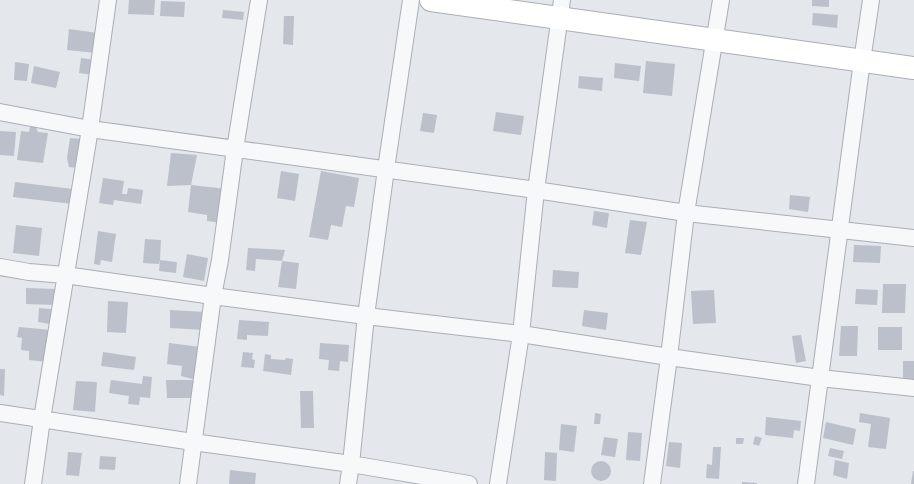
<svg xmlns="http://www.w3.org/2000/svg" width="914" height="484" font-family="'Asap Condensed',sans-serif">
  <rect width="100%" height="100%" fill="#e4e7ec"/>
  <path fill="#bbc0ca" d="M129,0H155L154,15L128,14Z
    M812,0H829V7L812,6Z
    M161,1L185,2L184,17L160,16Z
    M223,10L244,12L243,20L222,18Z
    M813,13L838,15L837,28L812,25Z
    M284,16H294L293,45L283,44Z
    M69,29L98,33L96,53L67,50Z
    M81,58L95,60L93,75L79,73Z
    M646,61L675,64L672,96L643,93Z
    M15,62L29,64L27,81L14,80Z
    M615,63L641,66L639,81L614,78Z
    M34,66L60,72L56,88L31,83Z
    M579,76L603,78L602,91L578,88Z
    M496,112L524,116L521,135L493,131Z
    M423,113L437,115L434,133L420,131Z
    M30,127H36L38,132L48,133L43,163L17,160L21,131L29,132Z
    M0,131L16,132L14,156L0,155Z
    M70,138L83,139L79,168L69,167L67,158Z
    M171,153L197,155L191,185L167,186Z
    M281,171L299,174L295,201L277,198Z
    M321,171L359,178L354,207L346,206L342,227L331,225L328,240L309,237Z
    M103,178L124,181L122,194H127L128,188L143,190L141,204L114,200L113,205L99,203Z
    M15,182L73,189L72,204L13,197Z
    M191,185L227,189L221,223L207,221V215L188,212Z
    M790,195L810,197L808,212L789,209Z
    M594,211L609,213L607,228L592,225Z
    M630,220L647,222L641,255L625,253Z
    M16,225L42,228L39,256L13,253Z
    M98,231L116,234L112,262L101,260L100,265L94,264Z
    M145,239L161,240L160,260L159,264L143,263Z
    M854,245L881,246L880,263L853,262Z
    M248,248L285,250L282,261L256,259L255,271L246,270Z
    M187,254L208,258L204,281L183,277Z
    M160,260L177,262L176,273L159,271Z
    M282,261L299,263L296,289L278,287Z
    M553,270L579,272L578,288L552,287Z
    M883,284H906L905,313H882Z
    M26,288L56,289L55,305L26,304Z
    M856,289L878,290L877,305L855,304Z
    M714,290L716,323L693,324L691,291Z
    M108,301L128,302L126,333L107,332Z
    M39,308L51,309L50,324L38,322Z
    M170,310L206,312L204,330L170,328Z
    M584,310L608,313L606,330L582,326Z
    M239,320L269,322L268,336L247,335V340L237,339Z
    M841,326H858L857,356H839Z
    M19,327L51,330L48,362L29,360V351L21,350L22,338L17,337Z
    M878,327H902V350H878Z
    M801,335L806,361L796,363L792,336Z
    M169,343L201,347L196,380L181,376L182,366L167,364Z
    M320,343L349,345L348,362L340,361L339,371L328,370L329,360L319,359Z
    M103,352L136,357L134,370L101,366Z
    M243,352L253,353L252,359L255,360L254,368L241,367Z
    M265,354L271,355V359L285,360L286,358L293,359L291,375L263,371Z
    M903,361H914V380H903Z
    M0,369H5L4,396L0,395Z
    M143,376L152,377L150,398L140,397L139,405L128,404L129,396L109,393L111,380L142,384Z
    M166,380H196V398H167Z
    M76,381L97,382L95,412L73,410Z
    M300,391H313L314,428H301Z
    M595,413L601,414L600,424H594Z
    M860,413L890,418L886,449L868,447L871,424L859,422Z
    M766,417L801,421L800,431L794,430L793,438L765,435Z
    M826,422L856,429L853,445L823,438Z
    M561,424L577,426L574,452L559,450Z
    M628,432L642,433L640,461L626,460Z
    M755,436L762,438L759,446L753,444Z
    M604,437L618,439L615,457L601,455Z
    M736,438H744L743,444H736Z
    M669,442L682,443L680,468L666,466Z
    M713,447H721L719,479L706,478L707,464L712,465Z
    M830,448L844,451L842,459L828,456Z
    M68,452L82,453L79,476L66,475Z
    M545,452L557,453L556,481L544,480Z
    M100,456L116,457L115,470L99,469Z
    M835,460L849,463L847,479L833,475Z
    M591 471a10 10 0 1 1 20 0a10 10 0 1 1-20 0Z
    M230,470L256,473L255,484H229Z
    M913,471H914V484H911Z
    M742,482L757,483V484H742Z"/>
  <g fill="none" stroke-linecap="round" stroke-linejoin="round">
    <g stroke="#a9aeb7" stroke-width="18">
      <path id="street" d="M0,112L90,129L536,190L686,213L914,238
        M0,267L29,272L65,275L213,296L366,316L521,334L669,357L820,378L914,388
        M0,413L193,442L351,464L469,484
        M33,484L42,419L90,129L108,0
        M188,484L213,296L220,260L235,149L259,0
        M348,484L351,464L366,316L386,169L411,0
        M498,484L521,334L536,190L562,0
        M652,484L669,357L686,213L721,0
        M806,484L862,61L871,0"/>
    </g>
    <g stroke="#a9aeb7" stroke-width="24">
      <path id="secondary" d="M431,0L914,68"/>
    </g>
    <use href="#street" stroke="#f7f8fa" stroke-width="16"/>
    <use href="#secondary" stroke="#fff" stroke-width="22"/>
  </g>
</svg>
